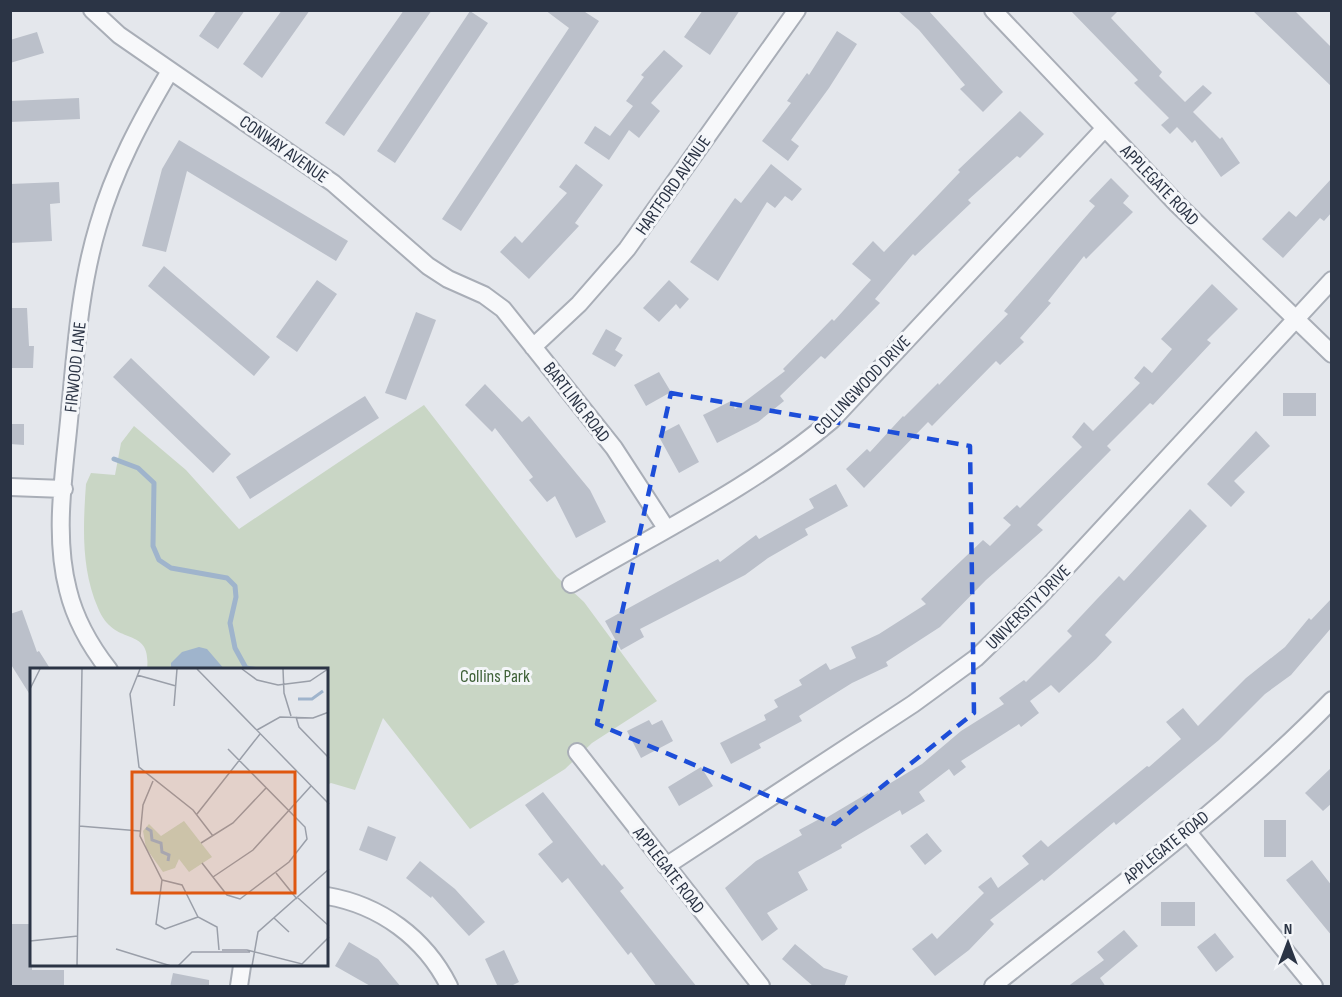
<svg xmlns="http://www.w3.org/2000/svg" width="1342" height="997" font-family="'Sofia Sans Condensed',sans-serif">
  <rect width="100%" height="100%" fill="#e4e7ec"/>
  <path fill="#c9d6c5" d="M424,405L557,577L584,602L657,701L592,743L565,769L470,829L383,718L355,790L331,783L327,785V670H147C152,623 115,650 98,608C81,569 83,526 86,484L91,473L115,475L121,443L134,426L186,470L239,529Z"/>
  <path fill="#9fb4cc" d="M199,647L207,649L225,670H171V663L182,652Z"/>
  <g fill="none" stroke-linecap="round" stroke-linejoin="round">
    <path stroke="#9fb4cc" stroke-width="5" d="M114,459L138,468L154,483L153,546L159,560L171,568L227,578L235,586L236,597L230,623L235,648L246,668L259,670"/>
  </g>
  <path fill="#bbc0ca" d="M217,10H245L218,49L199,36Z
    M282,10H310L262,78L243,64Z
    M404,10H432L344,136L325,123Z
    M545,10H582L599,21L461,231L442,219L569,28Z
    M703,10H740L710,55L684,37Z
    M897,10H928L1003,92L983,112L960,89L965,85L919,30Z
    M1070,10H1119L1111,18L1162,72L1159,76L1185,102L1203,85L1212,93L1193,112L1220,139L1222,137L1240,163L1221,177L1195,140L1192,143L1177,127L1170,134L1161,125L1169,118L1134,83L1138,80Z
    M1252,10H1294L1332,48V87Z
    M470,11L488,23L395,163L377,151Z
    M837,31L857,44L829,88L791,140L799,146L788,161L762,141L791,103L787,101L807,73L809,75Z
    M37,32L44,53L10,63V40Z
    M664,50L683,66L651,103L660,111L639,138L629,130L609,160L584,143L595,126L610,136L633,106L626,101L644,77L641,75Z
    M79,98L80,119L10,122V101Z
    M1020,111L1044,134L1020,158L1017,156L968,200L971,203L915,256L913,254L875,299L880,303L825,359L821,356L780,396L784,401L758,422L717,443L703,415L731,401L735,409L785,371L783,369L832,319L834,321L871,280L852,264L873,241L884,252L960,172L958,170Z
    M179,140L348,241L336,261L187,171L166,252L142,246L162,169Z
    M576,164L603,185L575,223L579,226L529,279L500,252L515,236L522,243L567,193L559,187Z
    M771,164L802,189L792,201L785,196L775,208L767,202L718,281L690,262L735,198L741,203Z
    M1111,178L1129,196L1123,203L1133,212L1086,259L1084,256L1048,301L1051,303L1020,338L1024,342L1000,365L996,361L932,426L928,422L864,488L846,469L867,449L870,452L903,416L904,417L938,383L939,385L1008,314L1004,311L1095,206L1089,201Z
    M1332,178V212L1324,221L1320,218L1283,258L1262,239L1289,211L1296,217Z
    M59,182L60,203L50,204L52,241L10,243V184Z
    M164,266L270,357L254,376L148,286Z
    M317,280L337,294L297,352L276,337Z
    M669,280L689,299L680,309L676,304L659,322L643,308Z
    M1212,284L1238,309L1207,340L1211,343L1153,405L1150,403L1107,446L1111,450L1037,525L1043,530L986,580L940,627L886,662L888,666L852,683L799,716L802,721L759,744L761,748L731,764L720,743L766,720L764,715L778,707L774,700L802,685L799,680L826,663L830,670L856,658L851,647L879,634L926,604L921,599L983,540L990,546L1011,525L1003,518L1017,505L1020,508L1082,447L1072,437L1084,422L1093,431L1140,383L1134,378L1144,366L1152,373L1172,349L1161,339Z
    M10,308H27L29,346H34L33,368H10Z
    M416,312L436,320L406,400L385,393Z
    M606,329L622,338L615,350L623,355L615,367L592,354Z
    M131,358L231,454L213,473L113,377Z
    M659,372L671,392L646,406L634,385Z
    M485,384L522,422L529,416L590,490L606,522L576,538L555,496L547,502L529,480L533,477L495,428L492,432L465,405Z
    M1283,393H1316V416H1283Z
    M365,396L379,418L250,499L236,477Z
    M10,424H24V445L10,444Z
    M679,424L699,462L679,473L658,435Z
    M1256,431L1270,446L1234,481L1245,492L1231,507L1207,484Z
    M836,484L848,506L805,529L808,535L768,558L745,575L640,629L644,637L621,650L605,621L718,559L720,562L756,535L759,539L814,508L809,499Z
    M1190,509L1207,526L1105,635L1112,642L1096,659L1059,693L1051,685L1030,701L1039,713L1021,727L1019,724L961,761L966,767L954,776L949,769L919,792L925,801L902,815L900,810L841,845L842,848L798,872L808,890L767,913L778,929L762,941L725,888L756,861L802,835L799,830L825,816L826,818L868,793L869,796L922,764L961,731L1004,704L999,698L1024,680L1026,682L1072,636L1067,631L1097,599L1119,576L1124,581Z
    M1332,598V627L1291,675L1265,694L1219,740L1116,825L1114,822L1044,881L1042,879L990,920L994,924L969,950L935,976L912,949L932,933L937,939L984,893L978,887L991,877L998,888L1029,864L1022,856L1041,840L1048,847L1147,766L1149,767L1181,739L1166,722L1183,708L1198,726L1246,678L1285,647L1309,618L1311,620Z
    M22,610L37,652L39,651L51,670H32V698L10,663V614Z
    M649,720L652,725L662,720L673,741L641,758L627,731Z
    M701,767L713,786L679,806L668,787Z
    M1332,767V803L1323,811L1305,793Z
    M543,792L602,866L604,864L624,888L620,891L697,987H657L631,952L628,955L568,878L562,883L538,854L553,842L525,805Z
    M1264,820H1286V857H1264Z
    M368,826L396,837L387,861L359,850Z
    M927,833L942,851L925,865L910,846Z
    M1312,860L1332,886V936L1286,880Z
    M420,861L455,889L485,922L469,936L432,896L431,898L406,878Z
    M1161,902H1195V926H1161Z
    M10,924H32V970H64V987H10Z
    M1124,930L1138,946L1100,978L1106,987H1067L1104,960L1097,952Z
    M1215,933L1234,957L1216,972L1197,947Z
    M349,942L378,959L401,987H372L335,966Z
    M795,944L824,968L848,976L844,987H814L782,959Z
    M504,950L519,982L509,987H498L485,959Z
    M173,973L209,980V987H170Z"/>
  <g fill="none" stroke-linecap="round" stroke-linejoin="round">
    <g stroke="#a9aeb7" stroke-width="20">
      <path id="street" d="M92,10L119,35L333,183L428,266L448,279L484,295L503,309L614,448L666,528
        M993,10L1177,204L1332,354
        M533,347L579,304L627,249L797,10
        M10,487L64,489
        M571,584C659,532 754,486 832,420L1105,128
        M109,670C91,647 75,619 68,590C53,533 65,468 70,410C76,348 80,286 98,226C114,170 141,120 170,71
        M577,752L761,986
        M1186,830L1314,986
        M666,866L913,704L976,658L1038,598L1332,280
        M327,896C380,905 425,938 449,986
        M239,986L242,966
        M993,986C1108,894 1229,806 1332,700"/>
    </g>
    <use href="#street" stroke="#f7f8fa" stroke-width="16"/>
  </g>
  <path fill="none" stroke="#1d4ed8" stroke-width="4.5" stroke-dasharray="12 8" stroke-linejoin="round" d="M671,393L970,446L974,713L835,824L597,724Z"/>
  <g text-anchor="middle" stroke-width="6" stroke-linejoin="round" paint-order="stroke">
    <g font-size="18" fill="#2b3445" stroke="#f4f6f9">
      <text transform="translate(284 149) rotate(35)" y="6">CONWAY AVENUE</text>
      <text transform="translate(673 185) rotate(-55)" y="6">HARTFORD AVENUE</text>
      <text transform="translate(1160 185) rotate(46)" y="6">APPLEGATE ROAD</text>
      <text transform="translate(75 367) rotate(-84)" y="6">FIRWOOD LANE</text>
      <text transform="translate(862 385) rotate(-46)" y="6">COLLINGWOOD DRIVE</text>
      <text transform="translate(577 402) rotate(52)" y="6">BARTLING ROAD</text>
      <text transform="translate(1028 607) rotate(-45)" y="6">UNIVERSITY DRIVE</text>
      <text transform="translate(1166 847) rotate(-39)" y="6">APPLEGATE ROAD</text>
      <text transform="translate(669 870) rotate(52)" y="6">APPLEGATE ROAD</text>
    </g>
    <g font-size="18" fill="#3f6138" stroke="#f4f6f9">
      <text x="495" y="682">Collins Park</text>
    </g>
  </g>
  <g transform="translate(30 668)">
    <rect width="298" height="298" fill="#e4e7ec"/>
    <path d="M154,153L182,189L159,204L149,191L145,200L133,204L116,180L113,163L119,156L131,168Z" fill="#c9d6c5"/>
    <path fill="none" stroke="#9fb4cc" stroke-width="3" d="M268,31H282L293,23M116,160L121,163L122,172L131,175L132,184L139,187L138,193"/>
    <path fill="none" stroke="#9a9fa9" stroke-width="1.5" d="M110,1L100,26L109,99L163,142L183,168M167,1L299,136M212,1L227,12L248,17L280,13L298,1M253,1L254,25L261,48M107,7L146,18M0,21L10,1M144,38L147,1M266,49L269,59L299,90M227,62L250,49L283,50L299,44M123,113L113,137L110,168L132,212L126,256L135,261L168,249M167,146L230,66M49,158L110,163M171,175L203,155L236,120M172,195L197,227L210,231L259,194L277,171L275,159L198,81M246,205L267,231M183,209L223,182L281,118M132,212L152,217L168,249L187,259L189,282M268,230L299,258M244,250L259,264M0,273L48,268M86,281L141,298M192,282H217L272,296L299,269M47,298L52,1M148,298L162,284H220M222,298L228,264L299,201"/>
    <path fill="#df570f" fill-opacity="0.15" stroke="#df570f" stroke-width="3" d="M102,104H265V225H102Z"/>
    <rect width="298" height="298" fill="none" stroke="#2b3445" stroke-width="3"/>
  </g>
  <rect width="1342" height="997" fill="none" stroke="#2b3445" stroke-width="24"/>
  <g transform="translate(1288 943)" stroke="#f4f6f9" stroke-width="4.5" paint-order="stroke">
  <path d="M0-4.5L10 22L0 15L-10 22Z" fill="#2b3445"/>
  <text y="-9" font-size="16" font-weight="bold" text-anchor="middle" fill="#2b3445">N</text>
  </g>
</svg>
